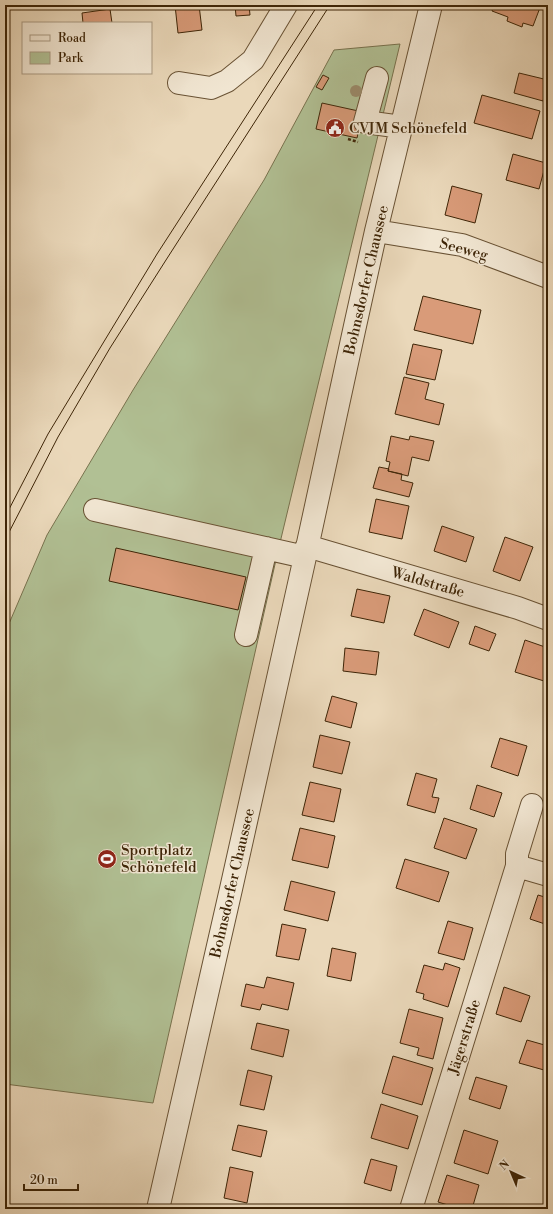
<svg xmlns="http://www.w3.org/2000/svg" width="553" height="1214" font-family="'Libre Bodoni',serif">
  <rect width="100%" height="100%" fill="#ead8ba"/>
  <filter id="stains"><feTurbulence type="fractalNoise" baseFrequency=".005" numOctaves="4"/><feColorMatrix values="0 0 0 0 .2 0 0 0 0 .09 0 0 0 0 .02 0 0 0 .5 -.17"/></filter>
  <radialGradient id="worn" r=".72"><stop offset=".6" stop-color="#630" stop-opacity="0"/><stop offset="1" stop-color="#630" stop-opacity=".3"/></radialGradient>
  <path fill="#b1c094" stroke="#78724e" d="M400,44L278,551L153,1103L5,1084V633L47,535L133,390L264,180L334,50Z"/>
  <path fill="#d99b79" stroke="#3e2507" d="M175,5H199L202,30L178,33Z
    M235,5H249L250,15L236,16Z
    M494,5H541L533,26L523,23L522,27L507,21L508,17L492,11Z
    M110,9L112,23H83L82,13Z
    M519,73L548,80L543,101L514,93Z
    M323,75L329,78L322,90L316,87Z
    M482,95L540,111L532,139L474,123Z
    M322,103L363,112L357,138L316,129Z
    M513,154L546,163L539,189L506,180Z
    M452,186L482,194L475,223L445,215Z
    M423,296L481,310L473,344L414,330Z
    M413,344L442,350L435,380L406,374Z
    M404,377L429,383L425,399L444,404L439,425L395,414Z
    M391,436L409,440L410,436L434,441L429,461L412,457L408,476L388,471L390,462L386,461Z
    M379,467L389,469L388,471L402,474L401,480L413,483L409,497L373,488Z
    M376,499L409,506L402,539L369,532Z
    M442,526L474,537L466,562L434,551Z
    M505,537L533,547L520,581L493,571Z
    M116,548L246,577L238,610L109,581Z
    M357,589L390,596L384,623L351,616Z
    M424,609L459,622L449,648L414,635Z
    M475,626L496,634L489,651L469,644Z
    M525,640L548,648V669L544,681L515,672Z
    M345,648L379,652L376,675L343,671Z
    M332,696L357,703L351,728L325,721Z
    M320,735L350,742L342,774L313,767Z
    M500,738L527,746L518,776L491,767Z
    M416,773L437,779L432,797L439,798L435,813L407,805Z
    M310,782L341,789L334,822L302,815Z
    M477,785L502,793L494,817L470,809Z
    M444,818L477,829L466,859L434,848Z
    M300,828L335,836L328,868L292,860Z
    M405,859L449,872L439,902L396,888Z
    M291,881L335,892L328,921L284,910Z
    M538,895L548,898V925L530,919Z
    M448,921L473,928L464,960L438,953Z
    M282,924L306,929L299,960L276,956Z
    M332,948L356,953L351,981L327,976Z
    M445,963L460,968L448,1007L423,999L424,994L416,992L424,965L443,970Z
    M267,977L294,983L288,1010L262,1004L260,1010L241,1006L246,984L264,988Z
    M504,987L530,996L521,1022L496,1014Z
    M409,1009L443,1018L433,1059L417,1055L419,1048L400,1043Z
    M257,1023L289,1030L283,1057L251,1049Z
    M527,1040L548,1046V1058L544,1070L519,1063Z
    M393,1056L433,1068L422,1105L382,1093Z
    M248,1070L272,1076L264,1110L240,1105Z
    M476,1077L507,1086L500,1109L469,1099Z
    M381,1104L418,1116L408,1149L371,1138Z
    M238,1125L267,1131L261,1157L232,1150Z
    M464,1130L498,1141L488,1174L454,1163Z
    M371,1159L397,1166L391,1191L364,1183Z
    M230,1167L253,1172L247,1203L224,1198Z
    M447,1175L479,1185L472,1209H461L438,1202Z"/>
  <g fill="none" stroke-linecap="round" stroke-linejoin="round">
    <g stroke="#695234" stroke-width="24">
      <path id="minor" d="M377,78L365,122L402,127
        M179,83L211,88L227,81L253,60L286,5
        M376,231L462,245L548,277
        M95,510L305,557
        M307,546L518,608L548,619
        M246,635L266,548
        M517,866V854L532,805
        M158,1209L231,889L305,557L355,326L376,231L431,5
        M411,1209L517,866L548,875"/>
    </g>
    <path stroke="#3e2507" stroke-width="2.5" stroke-dasharray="3 2" stroke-linecap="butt" d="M348,139L358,142"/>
    <use href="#minor" stroke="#f1e6d2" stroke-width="22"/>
    <path stroke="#3e2507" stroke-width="1" d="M5,517L48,434L157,254L318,5
      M5,540L58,437L110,348L166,260L330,5"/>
  </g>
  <circle fill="#9b8b6b" cx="356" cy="91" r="6"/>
  <defs>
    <g id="civic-disc" transform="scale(1)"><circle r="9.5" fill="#8f2418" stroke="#f1e6d2"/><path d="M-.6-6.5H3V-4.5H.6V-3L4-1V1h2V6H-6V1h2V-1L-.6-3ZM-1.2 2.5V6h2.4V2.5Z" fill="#fff"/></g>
    <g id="stadium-disc" transform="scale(1)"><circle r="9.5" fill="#8f2418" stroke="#f1e6d2"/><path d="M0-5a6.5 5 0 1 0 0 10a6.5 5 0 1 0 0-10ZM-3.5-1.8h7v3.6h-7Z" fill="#fff"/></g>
  </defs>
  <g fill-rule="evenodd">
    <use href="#civic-disc" x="335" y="128"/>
    <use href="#stadium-disc" x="107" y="859"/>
  </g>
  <g text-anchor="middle" stroke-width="3" stroke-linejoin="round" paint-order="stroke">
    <g font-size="15" fill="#3e2507" stroke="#f1e6d2" text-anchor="start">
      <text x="349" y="133">CVJM Schönefeld</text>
      <text x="121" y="855">Sportplatz<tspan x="121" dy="17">Schönefeld</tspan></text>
    </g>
    <g font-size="15" fill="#3e2507" stroke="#f1e6d2">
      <text transform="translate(464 249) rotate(15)" y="5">Seeweg</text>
      <text transform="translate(366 280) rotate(-77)" y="5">Bohnsdorfer Chaussee</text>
      <text transform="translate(428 582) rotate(16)" y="5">Waldstraße</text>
      <text transform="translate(232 883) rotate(-77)" y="5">Bohnsdorfer Chaussee</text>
      <text transform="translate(464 1037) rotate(-73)" y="5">Jägerstraße</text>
    </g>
  </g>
  <rect width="553" height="1214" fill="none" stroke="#ead8ba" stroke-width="20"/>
  <rect x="6" y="6" width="541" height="1202" fill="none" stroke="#3e2507" stroke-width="2"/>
  <rect x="10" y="10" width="533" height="1194" fill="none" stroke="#3e2507"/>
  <rect x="22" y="22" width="130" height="52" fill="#f1e6d2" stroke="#a99981"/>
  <rect x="30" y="35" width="20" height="6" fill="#f1e6d2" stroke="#a99981"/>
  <text x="58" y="42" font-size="12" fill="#3e2507">Road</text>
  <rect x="30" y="52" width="20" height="12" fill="#b1c094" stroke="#a99981"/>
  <text x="58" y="62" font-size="12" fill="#3e2507">Park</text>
  <g transform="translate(511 1172) rotate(316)" stroke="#f1e6d2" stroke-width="3" paint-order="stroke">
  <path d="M0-3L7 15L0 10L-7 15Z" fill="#3e2507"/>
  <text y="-6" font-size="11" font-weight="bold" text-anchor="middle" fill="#3e2507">N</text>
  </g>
  <path d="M24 1184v6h54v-6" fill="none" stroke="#3e2507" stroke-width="2"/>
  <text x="30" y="1184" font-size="12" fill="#3e2507" stroke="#f1e6d2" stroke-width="3" paint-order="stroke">20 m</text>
  <rect width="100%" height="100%" filter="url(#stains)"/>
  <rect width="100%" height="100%" fill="url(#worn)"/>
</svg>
